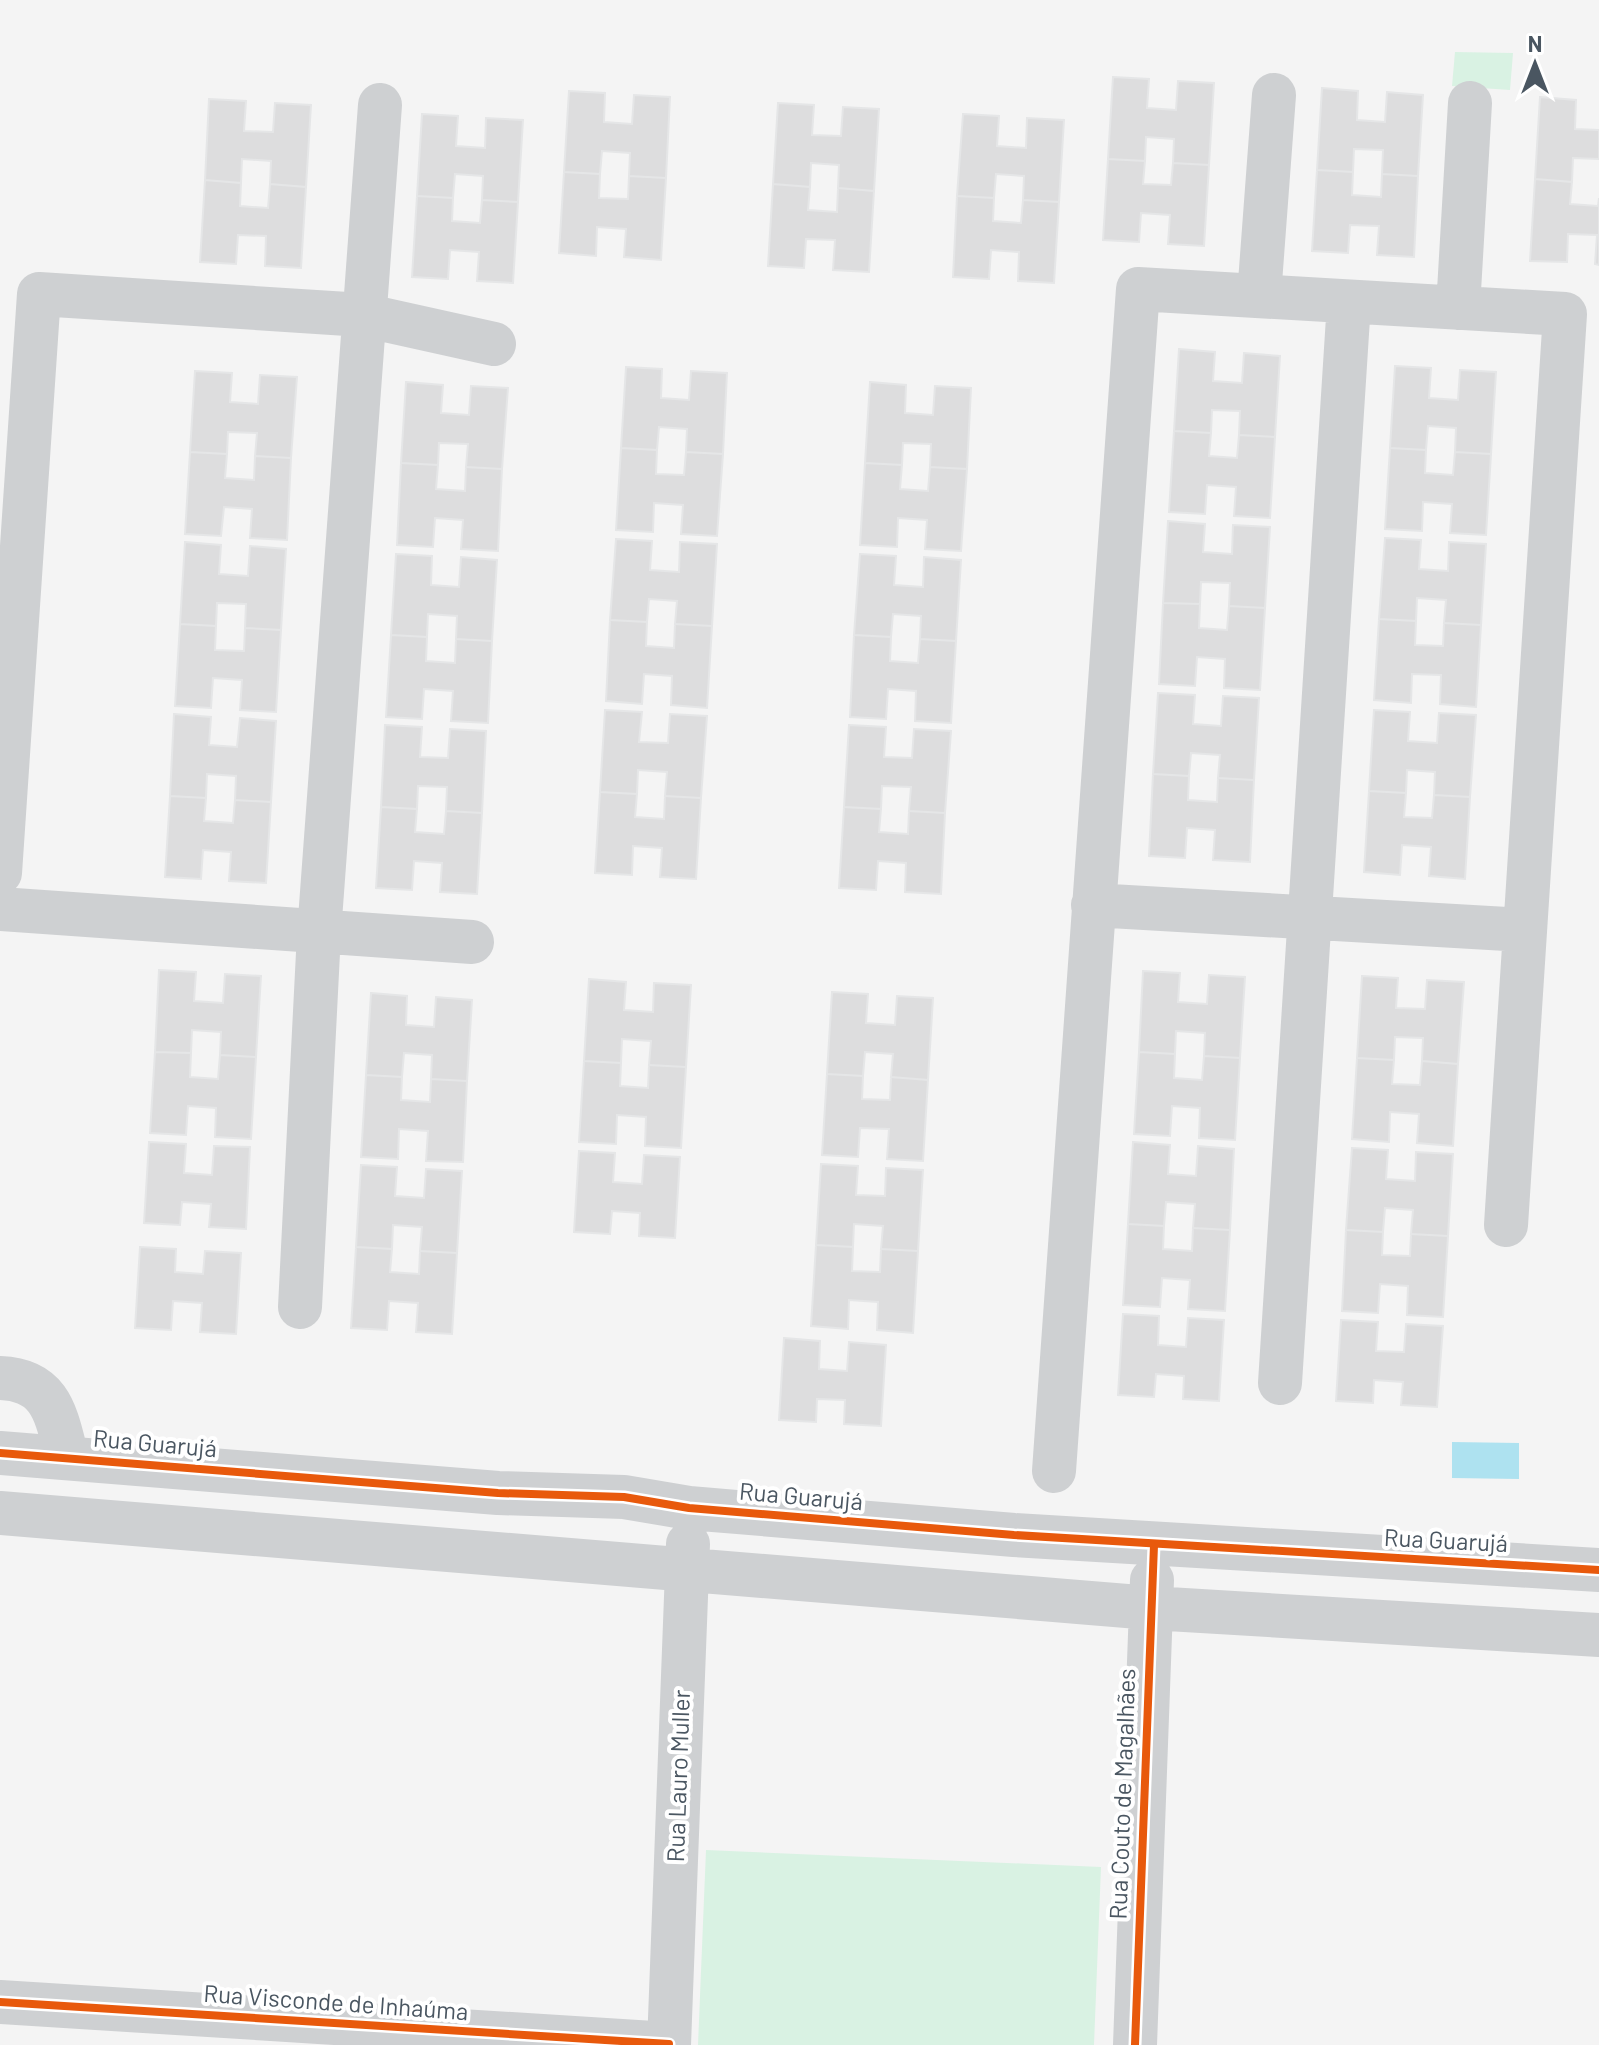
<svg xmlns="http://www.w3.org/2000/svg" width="1599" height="2045" font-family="Barlow,sans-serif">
  <rect width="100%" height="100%" fill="#f4f4f4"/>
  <path fill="#d9f2e3" d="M1455,52L1513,53L1510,90L1452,86Z
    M706,1850L1101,1867L1094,2045H698Z"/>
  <path fill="#aee2f0" d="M1452,1442L1519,1443V1479L1452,1478Z"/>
  <path fill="#ddddde" stroke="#e5e6e7" stroke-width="2" d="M1113,77L1149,79L1147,108L1176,110L1178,81L1214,83L1209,165L1173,163L1174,139L1146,137L1145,161L1108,159Z
    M1322,88L1358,91L1357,120L1385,122L1387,92L1423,95L1418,176L1382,174L1383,150L1354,149L1353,172L1317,170Z
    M569,91L605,93L604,122L632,124L634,95L670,97L666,178L629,176L630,153L602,151L600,174L564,172Z
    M1540,97L1576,100L1575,129L1599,130V159L1573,158L1572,182L1535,179Z
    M209,99L246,101L244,131L273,132L275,103L311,105L306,187L270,184L271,161L242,159L241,183L205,180Z
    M778,103L814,105L812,135L841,136L843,107L879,109L874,191L838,188L839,165L811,163L810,187L773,184Z
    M422,114L458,116L456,146L485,148L486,118L523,120L518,202L482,200L483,176L455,174L453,198L417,196Z
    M963,114L999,116L997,146L1026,148L1027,118L1064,120L1059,202L1023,200L1024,176L996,174L994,198L957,196Z
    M1108,159L1145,161L1143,184L1171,185L1173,163L1209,165L1204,246L1168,244L1170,215L1141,213L1139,242L1103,240Z
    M1317,170L1353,172L1352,195L1381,197L1382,174L1418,176L1414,257L1377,255L1379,226L1350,225L1348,253L1312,251Z
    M564,172L600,174L599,198L628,199L629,176L666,178L661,260L624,257L626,229L597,227L596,256L559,253Z
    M1535,179L1572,182L1570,204L1598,206L1599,198V265L1595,264L1597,235L1568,234L1567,262L1530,261Z
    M205,180L241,183L240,206L268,208L270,184L306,187L301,268L265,266L266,236L238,235L236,264L200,262Z
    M773,184L810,187L808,210L837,212L838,188L874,191L869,272L833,270L835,240L806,239L804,268L768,266Z
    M417,196L453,198L452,221L480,223L482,200L518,202L513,283L477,281L479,252L450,250L448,279L412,277Z
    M957,196L994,198L993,221L1021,223L1023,200L1059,202L1054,283L1018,281L1019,252L991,250L989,279L953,277Z
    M1179,349L1215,352L1213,381L1242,383L1244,353L1280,356L1275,437L1239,435L1240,411L1212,410L1211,433L1174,431Z
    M1395,366L1431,368L1429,398L1458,400L1460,370L1496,372L1491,454L1455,452L1456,428L1428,426L1426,450L1390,448Z
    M626,367L662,369L661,398L689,400L691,371L727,373L723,454L686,452L687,429L659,427L657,450L621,448Z
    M195,371L232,373L230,402L258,404L260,375L297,377L291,458L255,456L257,433L228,432L227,454L190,452Z
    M406,382L443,385L441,413L469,415L471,386L508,388L502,469L466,467L468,444L439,443L438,465L401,463Z
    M870,382L906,385L905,413L933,415L935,386L971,388L967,469L930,467L931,444L903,443L902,465L865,463Z
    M1174,431L1211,433L1209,456L1237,458L1239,435L1275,437L1270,518L1234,516L1236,487L1207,485L1205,514L1169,512Z
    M621,448L657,450L656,474L684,475L686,452L723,454L717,536L681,534L683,505L654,503L653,532L616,530Z
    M1390,448L1426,450L1425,473L1453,475L1455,452L1491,454L1486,535L1450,533L1452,504L1423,502L1422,531L1385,529Z
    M190,452L227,454L225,478L254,480L255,456L291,458L287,540L250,538L252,509L224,507L221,536L185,534Z
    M401,463L438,465L436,489L465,491L466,467L502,469L498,551L461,549L463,520L435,518L433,547L397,545Z
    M865,463L902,465L900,489L928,491L930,467L967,469L961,551L925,549L927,520L898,518L897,547L860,545Z
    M1168,521L1205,524L1203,552L1232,554L1233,525L1270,527L1265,608L1229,606L1230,583L1201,582L1200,604L1163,603Z
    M1385,538L1421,540L1419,569L1448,571L1449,542L1486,544L1481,625L1444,623L1446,600L1417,598L1416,621L1379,619Z
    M616,539L652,541L650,570L679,572L680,542L717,544L712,626L675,624L677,601L649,599L647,622L610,620Z
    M185,542L221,545L219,574L248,576L250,546L286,549L281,630L245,628L246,604L217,603L216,626L180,624Z
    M396,554L432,556L431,585L459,587L461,557L497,560L492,641L456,639L457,616L428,614L427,637L391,635Z
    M860,554L896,556L894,585L923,587L924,557L961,560L956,641L920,639L921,616L893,614L891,637L854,635Z
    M1163,603L1200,604L1199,628L1227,630L1229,606L1265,608L1260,690L1224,688L1225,659L1197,657L1195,686L1159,684Z
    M1379,619L1416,621L1415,645L1443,646L1444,623L1481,625L1476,707L1440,704L1441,675L1412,674L1411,703L1374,700Z
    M610,620L647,622L646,646L674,648L675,624L712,626L707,708L671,705L672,676L644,674L642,704L606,701Z
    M180,624L216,626L215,650L244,651L245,628L281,630L276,712L240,710L242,680L213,678L211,708L175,706Z
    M391,635L427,637L426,661L455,663L456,639L492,641L488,723L451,721L453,691L424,689L422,719L386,717Z
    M854,635L891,637L890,661L918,663L920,639L956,641L951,723L915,721L916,691L888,689L886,719L850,717Z
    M1158,693L1195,695L1193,724L1221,726L1223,696L1259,698L1254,780L1218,778L1220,755L1191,753L1189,776L1153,774Z
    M605,710L642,712L639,742L668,743L670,714L707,716L701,798L665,796L667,772L638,770L637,794L600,792Z
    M1374,710L1410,712L1408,741L1437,743L1439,713L1476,715L1470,797L1434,795L1435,772L1407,770L1406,793L1369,791Z
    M174,714L211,717L209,745L237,747L240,718L276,721L271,802L235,800L236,776L207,774L206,798L170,796Z
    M385,725L422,727L420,757L448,758L450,729L486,731L482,813L446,811L447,787L418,786L417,809L381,807Z
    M849,725L886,727L884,757L912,758L914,729L951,731L945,813L909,811L911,787L882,786L881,809L844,807Z
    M1153,774L1189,776L1188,800L1217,802L1218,778L1254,780L1250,862L1213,860L1215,830L1187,828L1185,858L1149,856Z
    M1369,791L1406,793L1404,817L1432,818L1434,795L1470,797L1465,879L1429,876L1431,847L1402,845L1400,875L1364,872Z
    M600,792L637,794L635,817L664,819L665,796L701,798L696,879L660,877L662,848L633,846L632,875L595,873Z
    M170,796L206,798L204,821L233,823L235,800L271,802L266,883L229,881L231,852L203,850L201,879L165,877Z
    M381,807L417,809L415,832L444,834L446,811L482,813L477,894L440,892L442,863L414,861L412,890L376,888Z
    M844,807L881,809L879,832L908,834L909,811L945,813L941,894L905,892L906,863L878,861L876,890L839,888Z
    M159,970L196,972L194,1001L223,1003L225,974L261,976L256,1057L220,1055L221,1032L192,1030L191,1053L155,1052Z
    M1143,971L1180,973L1178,1002L1207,1004L1209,975L1245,977L1240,1058L1204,1056L1205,1033L1176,1031L1175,1054L1139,1052Z
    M1362,976L1398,978L1396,1008L1425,1009L1427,980L1464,982L1458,1064L1422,1061L1423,1038L1395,1037L1394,1060L1357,1058Z
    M589,979L626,982L624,1010L653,1012L654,983L691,985L686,1067L649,1065L651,1041L622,1039L621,1063L584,1061Z
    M832,992L868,994L866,1023L895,1025L897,996L933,998L928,1080L891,1077L893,1054L865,1052L863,1076L827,1074Z
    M371,993L407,996L406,1025L434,1027L436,997L472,1000L467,1081L431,1079L432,1055L404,1053L402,1077L366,1075Z
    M155,1052L191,1053L190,1077L218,1079L220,1055L256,1057L251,1139L215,1137L216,1108L188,1106L186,1135L150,1133Z
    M1139,1052L1175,1054L1174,1078L1202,1080L1204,1056L1240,1058L1235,1140L1199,1138L1200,1108L1172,1106L1170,1136L1134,1134Z
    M1357,1058L1394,1060L1392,1084L1420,1085L1422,1061L1458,1064L1453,1146L1417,1143L1419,1114L1390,1112L1389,1142L1352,1139Z
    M584,1061L621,1063L620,1086L648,1088L649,1065L686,1067L681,1148L645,1146L646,1117L617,1115L616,1144L579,1142Z
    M827,1074L863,1076L862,1099L890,1100L891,1077L928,1080L923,1161L887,1159L889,1129L860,1128L858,1157L822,1155Z
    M366,1075L402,1077L401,1100L430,1102L431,1079L467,1081L463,1162L426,1161L428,1131L399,1129L398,1159L361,1157Z
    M149,1142L186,1144L184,1173L212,1175L214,1146L250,1147L246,1229L209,1227L211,1204L182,1202L180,1225L144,1223Z
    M1133,1142L1170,1145L1168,1174L1196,1176L1198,1146L1234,1149L1230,1230L1193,1228L1195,1204L1166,1202L1164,1226L1128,1224Z
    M1352,1148L1388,1150L1386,1179L1415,1181L1416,1152L1453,1154L1448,1236L1411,1234L1413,1210L1385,1208L1383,1232L1346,1230Z
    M579,1151L615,1153L613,1182L642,1184L644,1155L680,1157L675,1238L639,1236L640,1213L612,1211L610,1234L574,1232Z
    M821,1164L858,1166L856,1195L885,1196L886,1168L923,1170L918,1251L881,1249L883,1226L854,1224L853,1247L816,1245Z
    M361,1165L397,1167L395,1196L424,1198L426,1169L462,1171L457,1253L420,1251L422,1227L393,1225L392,1249L356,1247Z
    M1128,1224L1164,1226L1163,1249L1192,1251L1193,1228L1230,1230L1225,1311L1188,1309L1190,1280L1162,1278L1160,1307L1123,1305Z
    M1346,1230L1383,1232L1382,1255L1410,1256L1411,1234L1448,1236L1443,1317L1407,1315L1408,1286L1380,1284L1378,1313L1342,1311Z
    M816,1245L853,1247L852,1271L880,1272L881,1249L918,1251L913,1333L877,1330L878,1302L849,1300L848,1329L811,1326Z
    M140,1247L176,1249L175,1272L203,1274L205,1251L241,1253L236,1334L200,1332L202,1303L173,1301L171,1330L135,1328Z
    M356,1247L392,1249L390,1272L419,1274L420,1251L457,1253L452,1334L416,1332L418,1303L389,1301L387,1330L351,1328Z
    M1123,1314L1159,1316L1158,1345L1186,1347L1188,1318L1224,1320L1219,1401L1183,1399L1184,1376L1156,1374L1154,1397L1118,1395Z
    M1341,1320L1378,1322L1376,1351L1404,1352L1406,1324L1443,1326L1437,1407L1401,1405L1403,1382L1374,1380L1373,1403L1336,1401Z
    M784,1338L820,1341L819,1369L847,1371L849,1342L886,1345L881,1426L844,1424L845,1400L817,1399L816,1422L779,1420Z"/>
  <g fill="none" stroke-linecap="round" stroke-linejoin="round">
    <path stroke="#ced0d2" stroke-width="44" d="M1259,296L1274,95
      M1458,308L1470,103
      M0,873L39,294L363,315L494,344
      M1093,905L1524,930
      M0,909L472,942
      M300,1307L319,933L380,105
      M0,1378C52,1380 56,1415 67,1457
      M1280,1383L1349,302
      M0,1453L498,1493L624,1497L689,1508L1014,1535L1599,1570
      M1054,1471L1138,289L1565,314L1506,1225
      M0,1513L1151,1608L1599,1635
      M0,2002L669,2044
      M669,2045L688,1544
      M1135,2045L1152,1580"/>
    <g stroke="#fff" stroke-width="13">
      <path id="cycleway" d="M0,1453L498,1493L624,1497L689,1508L1014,1535L1599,1570
        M0,2002L669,2044
        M1135,2045L1154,1545"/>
    </g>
    <use href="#cycleway" stroke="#e8590c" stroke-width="8"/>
  </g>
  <g text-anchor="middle" stroke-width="8" stroke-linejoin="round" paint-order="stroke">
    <g font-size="24" fill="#4a5661" stroke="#fff">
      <text transform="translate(155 1444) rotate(5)" y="8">Rua Guarujá</text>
      <text transform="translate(801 1497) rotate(5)" y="8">Rua Guarujá</text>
      <text transform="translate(1446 1541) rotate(3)" y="8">Rua Guarujá</text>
      <text transform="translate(679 1776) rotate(-88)" y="8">Rua Lauro Muller</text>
      <text transform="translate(1123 1794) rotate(-88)" y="8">Rua Couto de Magalhães</text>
      <text transform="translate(336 2003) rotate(4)" y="8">Rua Visconde de Inhaúma</text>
    </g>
  </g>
  <g transform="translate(1535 64)" stroke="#ffffff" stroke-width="6" paint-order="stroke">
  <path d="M0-6L14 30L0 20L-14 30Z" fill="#4a5661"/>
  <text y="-12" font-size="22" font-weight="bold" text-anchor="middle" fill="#4a5661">N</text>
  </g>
</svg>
